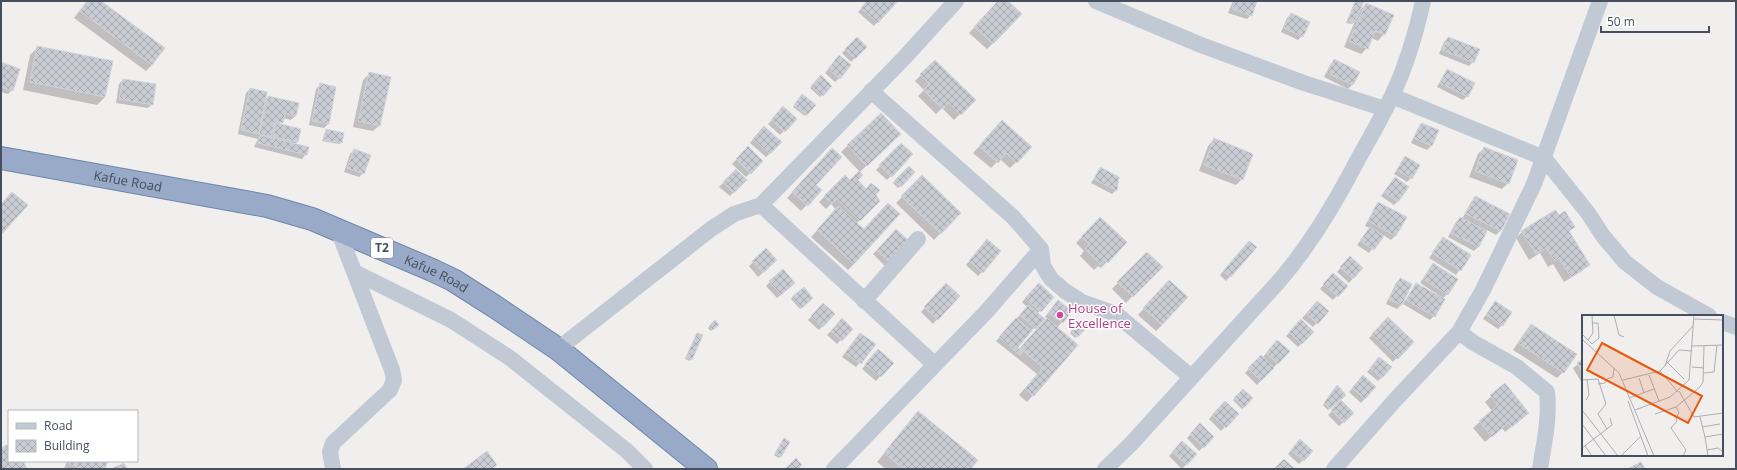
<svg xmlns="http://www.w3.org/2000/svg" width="1737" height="470" font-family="'Open Sans',sans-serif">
  <defs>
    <pattern id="building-cross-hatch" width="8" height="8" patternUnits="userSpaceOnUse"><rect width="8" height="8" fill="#caccd4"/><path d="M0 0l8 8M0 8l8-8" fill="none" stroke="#a6a8af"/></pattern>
  </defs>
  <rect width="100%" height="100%" fill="#f1eeee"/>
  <path fill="#0003" d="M87,1H100L152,65L146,71L74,18Z
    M868,1H896L874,26L858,12Z
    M999,1H1006L993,43L987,49L969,33Z
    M1233,1H1256L1251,15L1247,19L1228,13Z
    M1355,1H1361L1358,12L1366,4L1384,34L1378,41L1371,38L1367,48L1361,54L1344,47L1355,21L1352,24L1346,23Z
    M1291,14L1302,36L1298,40L1281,32L1287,18Z
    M857,38L865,47L851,62L842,53Z
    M1448,38L1473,62L1469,66L1439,54L1444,42Z
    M38,47L105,97L97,105L23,90L30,55Z
    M835,61L839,78L835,82L825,73Z
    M935,61L974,100L954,120L942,108L936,114L918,96L924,90L915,81Z
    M1334,61L1359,72L1352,85L1348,89L1324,77L1330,65Z
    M1,63L12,90L8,94L1,92Z
    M1448,70L1467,96L1463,100L1437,87L1444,74Z
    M369,74L380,125L373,131L353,127L363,80Z
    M821,77L831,86L820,97L810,88Z
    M123,80L152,104L148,108L116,103L119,84Z
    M320,85L328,124L324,128L309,125L316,89Z
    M250,89L264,101L268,97L298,104L295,116L291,120L283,118L279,125L297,142L294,145L306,154L302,159L254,147L258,139L238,134L246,93Z
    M801,97L814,105L805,116L793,107Z
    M779,112L784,131L780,135L768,124Z
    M881,114L899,134L860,172L856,180L866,190L875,195L879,201L856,224L863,230L854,264L848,270L811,237L836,210L831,204L826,209L819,202L845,176L850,181L860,172L841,152Z
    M1422,124L1438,131L1431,146L1427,150L1411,143L1418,128Z
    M996,128L1016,162L1010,168L1000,159L991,168L973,153Z
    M326,130L341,143L339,144L322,141Z
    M760,131L770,153L766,157L750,143Z
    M1214,139L1242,179L1236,185L1199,171L1208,146Z
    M901,144L912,154L887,180L876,170Z
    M748,148L762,161L746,177L732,164Z
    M1484,148L1508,183L1502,189L1469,177L1478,154Z
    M354,150L363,173L359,177L344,172L350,154Z
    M826,156L815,185L820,191L801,211L787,198Z
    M1405,157L1411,178L1407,182L1394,174Z
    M909,167L914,172L898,188L893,183Z
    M1101,168L1116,190L1112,194L1091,183Z
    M736,170L746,180L730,196L719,187Z
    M922,177L960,213L934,240L896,203Z
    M1391,183L1398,201L1394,205L1381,196Z
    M1475,198L1509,215L1500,231L1496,235L1487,230L1478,247L1474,251L1448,237L1456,222L1460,218L1462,219L1471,202Z
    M1378,203L1405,217L1395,236L1391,240L1383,235L1369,253L1357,245L1370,228L1365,226L1375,207Z
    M1558,217L1574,227L1568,232L1588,265L1582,271L1564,282L1553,264L1548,267L1540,253L1529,260L1516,238L1522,232Z
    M1100,218L1126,242L1101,268L1098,266L1094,270L1080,256L1084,251L1076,243Z
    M896,231L908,242L885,266L873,254Z
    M1443,238L1470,255L1456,275L1429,258Z
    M984,244L982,272L978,276L966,265Z
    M1245,246L1255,248L1226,281L1220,275Z
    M766,250L772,264L758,277L749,266Z
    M1147,253L1161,267L1126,303L1112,289Z
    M1350,257L1362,268L1349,283L1337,272Z
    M1433,264L1447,294L1442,299L1434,316L1430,320L1403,304L1416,284L1436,295L1437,294L1420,283Z
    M1329,278L1346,286L1333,300L1320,289Z
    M1400,279L1411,284L1401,305L1397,309L1386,304L1396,283Z
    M770,282L790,287L777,298L766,286Z
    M1039,284L1053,297L1037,314L1035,328L1030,331L1016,348L1019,350L1047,319L1045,317L1054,305L1071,311L1057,328L1077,345L1027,402L1019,395L1037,374L996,341L1027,307L1022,302Z
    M1163,287L1162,325L1156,331L1138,315Z
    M804,288L812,298L800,309L791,299Z
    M942,289L959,296L933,324L921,312Z
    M1495,302L1502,325L1498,329L1483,319Z
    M823,304L834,314L819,330L808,320Z
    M1313,306L1327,312L1313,327L1302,318Z
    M1388,319L1412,342L1393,362L1369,338Z
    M842,320L852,329L837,344L827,335Z
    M1082,321L1087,326L1075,338L1070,333Z
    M1301,321L1313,332L1298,347L1286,336Z
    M714,322L717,325L711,331L708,328Z
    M1531,326L1563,372L1557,378L1513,350L1525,332Z
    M697,334L691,359L690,361L685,359Z
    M856,338L874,345L856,367L842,357Z
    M1273,346L1278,363L1257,385L1245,373L1261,357L1262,358Z
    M874,355L892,363L876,381L862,369Z
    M1583,361V385L1573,368Z
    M1376,362L1382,377L1378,381L1367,372Z
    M1359,381L1375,387L1361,403L1349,392Z
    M1504,385L1522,418L1505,432L1502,428L1485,442L1473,428L1492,411L1485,402Z
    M1336,388L1345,394L1328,410L1323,405Z
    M1243,390L1252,398L1242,409L1233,400Z
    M1225,402L1237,414L1221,431L1209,419Z
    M1341,402L1352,413L1339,426L1328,415Z
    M918,413L970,469H886L877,462Z
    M1200,425L1213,437L1199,451L1187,438Z
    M783,441L781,456L779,458L774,455Z
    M1182,442L1196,454L1182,469L1169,456Z
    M1296,444L1312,451L1299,464L1288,454Z
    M67,461H107L104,469H64Z"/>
  <path fill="url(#building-cross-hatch)" stroke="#d2d3da" d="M87,1H101L165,48L152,65L80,11Z
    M867,1H898L878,23L861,8Z
    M998,1H1008L1022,14L993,44L974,27Z
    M1234,1H1257L1252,16L1232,9Z
    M1356,1H1364L1355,22H1347Z
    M1366,3L1394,15L1385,35L1375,31L1368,49L1349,41Z
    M1291,13L1310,22L1303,37L1284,28Z
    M857,37L867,47L855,59L845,49Z
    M1448,37L1480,49L1474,63L1442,50Z
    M37,46L113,61L105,97L30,82Z
    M839,55L851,65L840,79L828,69Z
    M1334,59L1360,72L1353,85L1327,73Z
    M935,60L976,100L961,115L949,103L943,109L923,90L929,84L920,74Z
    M1,62L20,69L13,91L1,87Z
    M1447,69L1475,83L1468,97L1440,83Z
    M369,72L391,77L380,126L358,121Z
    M821,75L832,86L823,96L811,86Z
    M123,79L156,84L153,105L119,99Z
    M320,83L336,87L329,124L312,121Z
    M250,88L267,92L259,134L241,130Z
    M802,94L816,105L807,115L794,105Z
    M268,96L299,103L296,116L285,114L283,123L275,121L271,137L259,134Z
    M783,106L797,119L785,132L771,120Z
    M881,113L901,134L867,166L847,145Z
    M1002,120L1032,147L1017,163L1006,153L998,163L979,146Z
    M276,123L301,129L298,142L273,137Z
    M1421,123L1439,130L1432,146L1414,138Z
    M764,126L782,142L770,154L753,139Z
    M326,129L344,133L342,143L324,140Z
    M260,135L309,147L307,155L258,143Z
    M1214,138L1253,154L1243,180L1204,165Z
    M901,143L913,154L892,177L879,165Z
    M748,146L763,161L751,174L736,159Z
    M1484,147L1518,160L1509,184L1475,171Z
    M832,148L842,157L816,185L822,190L808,206L792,192Z
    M354,149L371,155L364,174L347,168Z
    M1405,156L1420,165L1412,179L1397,170Z
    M909,166L915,172L901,187L894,181Z
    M1100,167L1119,177L1117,191L1094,179Z
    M736,169L747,180L734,193L723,182Z
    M859,171L863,175L858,180L866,189L871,183L880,190L876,195L880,201L860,221L837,199L832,204L824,196L845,175L850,180Z
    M922,175L961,213L941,234L901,196Z
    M1395,177L1409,187L1398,202L1384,192Z
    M12,192L28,205L1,235V204Z
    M1475,196L1510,214L1501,231L1466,214Z
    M1378,202L1407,217L1396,236L1368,221Z
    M888,203L900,214L854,264L817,230L838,206L864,229Z
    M1555,210L1559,215L1565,211L1575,227L1569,231L1590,265L1571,277L1559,258L1555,261L1546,248L1536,254L1521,231Z
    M1100,217L1127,242L1108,263L1105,260L1101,265L1085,249L1090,244L1081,237Z
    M1460,217L1487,231L1479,247L1451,233Z
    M1370,227L1384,236L1374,250L1360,241Z
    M896,229L910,242L890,263L877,250Z
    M1443,237L1471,255L1461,271L1432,253Z
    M987,239L1001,251L983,273L969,261Z
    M1249,241L1257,247L1231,277L1223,271Z
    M766,248L777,260L763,273L752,261Z
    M1147,252L1163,267L1133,297L1117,282Z
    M1350,256L1363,268L1353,279L1340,267Z
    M1433,263L1458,279L1448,295L1423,279Z
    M783,269L795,283L781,295L769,281Z
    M1333,273L1348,286L1338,297L1323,284Z
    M1400,278L1412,284L1402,305L1389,300Z
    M1169,280L1188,297L1162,325L1143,308Z
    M946,283L960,296L938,320L924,307Z
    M1039,283L1054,297L1041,312L1025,298Z
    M1416,283L1445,299L1435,317L1406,300Z
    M804,287L813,298L802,308L792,297Z
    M1058,300L1072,311L1063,323L1048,313Z
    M1317,301L1329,311L1318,324L1306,314Z
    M1495,301L1512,312L1503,326L1486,315Z
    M823,303L835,314L823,327L811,316Z
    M1028,305L1045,319L1036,329L1020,315Z
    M1388,317L1414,342L1398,359L1372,334Z
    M842,318L853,329L842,341L831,331Z
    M1016,318L1032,331L1018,347L1023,352L1020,355L999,337Z
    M1047,318L1078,345L1034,396L1025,389L1043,368L1020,348Z
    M1301,319L1314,332L1302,344L1289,332Z
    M715,320L719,325L713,330L709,326Z
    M1082,320L1088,326L1078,337L1071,331Z
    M1531,324L1577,354L1564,373L1518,343Z
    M697,333L703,335L692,360L686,357Z
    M860,333L876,344L861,364L845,353Z
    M1277,340L1290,351L1278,364L1266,353Z
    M878,349L894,363L881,377L865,364Z
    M1261,355L1274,368L1261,381L1248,368Z
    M1379,357L1392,367L1382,378L1370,368Z
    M1583,359V374L1577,363Z
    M1363,375L1376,387L1365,399L1352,388Z
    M1505,383L1529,413L1512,427L1508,423L1492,437L1479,421L1498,405L1490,395Z
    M1337,385L1346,395L1330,409L1324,403Z
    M1243,389L1253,398L1244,408L1234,398Z
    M1341,400L1354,413L1344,423L1331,410Z
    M1225,401L1239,414L1226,428L1212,415Z
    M918,411L978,460L971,469H904L884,453Z
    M1200,423L1214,437L1204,448L1190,434Z
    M784,438L790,442L781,457L775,453Z
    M1300,439L1313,451L1304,461L1291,450Z
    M1182,441L1197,454L1187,465L1172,452Z
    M9,444V461H23L27,469H1V448Z
    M487,451L497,465L492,469H463Z
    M796,458L802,465L798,469H785Z
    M1284,459L1295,469H1274Z
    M70,461H108L105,469H82L69,464Z
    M1641,462L1645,469H1627Z
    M124,463L127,469H111Z"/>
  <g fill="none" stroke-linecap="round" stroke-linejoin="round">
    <g stroke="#6e86ac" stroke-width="24">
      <g id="trunk">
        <path id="s1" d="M1,158L267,206L312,219L432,270L453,280L494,306L558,349L706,469"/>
      </g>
    </g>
    <path stroke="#c1c9d4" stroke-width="16" d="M1096,1L1201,45L1304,83L1385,109
      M871,91L1013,217L1041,249L1043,266L1051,279L1065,291L1082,302L1116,314L1191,377
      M1392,96L1544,158L1588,213L1603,236L1625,262L1657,287L1709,316
      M761,205L934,364
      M354,272L451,320L510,358L627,451L645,469
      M864,301L918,239
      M1722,322L1736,327
      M1459,332L1474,343L1517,367L1547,392C1550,418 1544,443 1540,469
      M558,349L711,229L734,214L761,205L904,58L956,1
      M333,469L330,452L333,443L390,390L394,380L392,370L338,230
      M834,469L987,311L1041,249
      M1105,469L1130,445L1280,280C1311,244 1334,205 1356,163C1368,141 1381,119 1392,96C1406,66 1416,33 1423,1
      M1334,469L1396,399L1459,332L1483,290L1534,184L1600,1"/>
    <use href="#trunk" stroke="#98aac8" stroke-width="22"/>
  </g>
  <circle fill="#d1479c" stroke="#fff" stroke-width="1.5" cx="1060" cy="315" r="4"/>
  <g text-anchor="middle" stroke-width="3" stroke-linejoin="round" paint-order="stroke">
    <rect fill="#fff" stroke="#7d848e" stroke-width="1" x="371" y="238" width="22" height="20" rx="3"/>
    <g font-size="12" font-weight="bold" fill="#454f5d">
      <text x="382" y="252">T2</text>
    </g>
    <g font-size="13" fill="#454f5d" stroke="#fff">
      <text dy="5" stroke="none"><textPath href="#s1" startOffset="129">Kafue Road</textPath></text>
      <text dy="5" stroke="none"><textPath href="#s1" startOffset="453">Kafue Road</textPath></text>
    </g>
    <g font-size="13" fill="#b23c85" stroke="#fff" text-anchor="start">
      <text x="1068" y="313">House of<tspan x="1068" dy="15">Excellence</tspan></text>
    </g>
  </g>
  <g transform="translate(1582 315)">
    <rect width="141" height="141" fill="#f1eeee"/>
    <path fill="none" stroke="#acaeb4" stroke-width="1" d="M32,0L37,20L42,22M112,4L141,5M0,19L10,29L17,23L16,8H10M0,24L37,58L72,141M6,25L11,18L10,0M110,31L141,30M86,48L102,64M83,51L88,36L111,11M110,52L122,53M78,56L96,77M122,58L132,57L135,30M67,60L77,86M57,63L62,78M0,65L16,64L24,89L16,99L25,114M41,65L78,56L97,35L110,36M16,69L23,68L25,64L31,62L32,53M97,76L112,102L141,98M47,83L72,74M4,85L7,80L5,64M46,86L66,141M94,92L97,98L94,103L95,106L89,113L104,135L101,141M0,95L36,141M53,95L88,82L107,65L112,0M73,99L94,92L118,72L121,67L122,31M118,102L123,122L141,119M0,109L24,141M120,112L138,109M123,122L126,141M3,131L10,141M0,133L30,110L28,103M125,135L136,133L141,137M39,141L59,121"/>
    <path fill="#e8590c" fill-opacity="0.15" stroke="#e8590c" stroke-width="2" d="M20,28L120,81L106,108L5,55Z"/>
    <rect width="141" height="141" fill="none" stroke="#454f5d" stroke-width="2"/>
  </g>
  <rect width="1737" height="470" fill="none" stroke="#454f5d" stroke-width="4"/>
  <rect x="8" y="410" width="130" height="52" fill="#ffffff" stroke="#b5b9be"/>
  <rect x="16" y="423" width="20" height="6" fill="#c1c9d4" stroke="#b5b9be"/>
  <text x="44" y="430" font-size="12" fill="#454f5d">Road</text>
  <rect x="16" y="440" width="20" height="12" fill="url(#building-cross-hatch)" stroke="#b5b9be"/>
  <text x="44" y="450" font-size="12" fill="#454f5d">Building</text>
  <path d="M1601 26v6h108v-6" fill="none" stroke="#454f5d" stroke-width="2"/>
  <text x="1607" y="26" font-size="12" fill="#454f5d" stroke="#ffffff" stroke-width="3" paint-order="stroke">50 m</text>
</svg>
